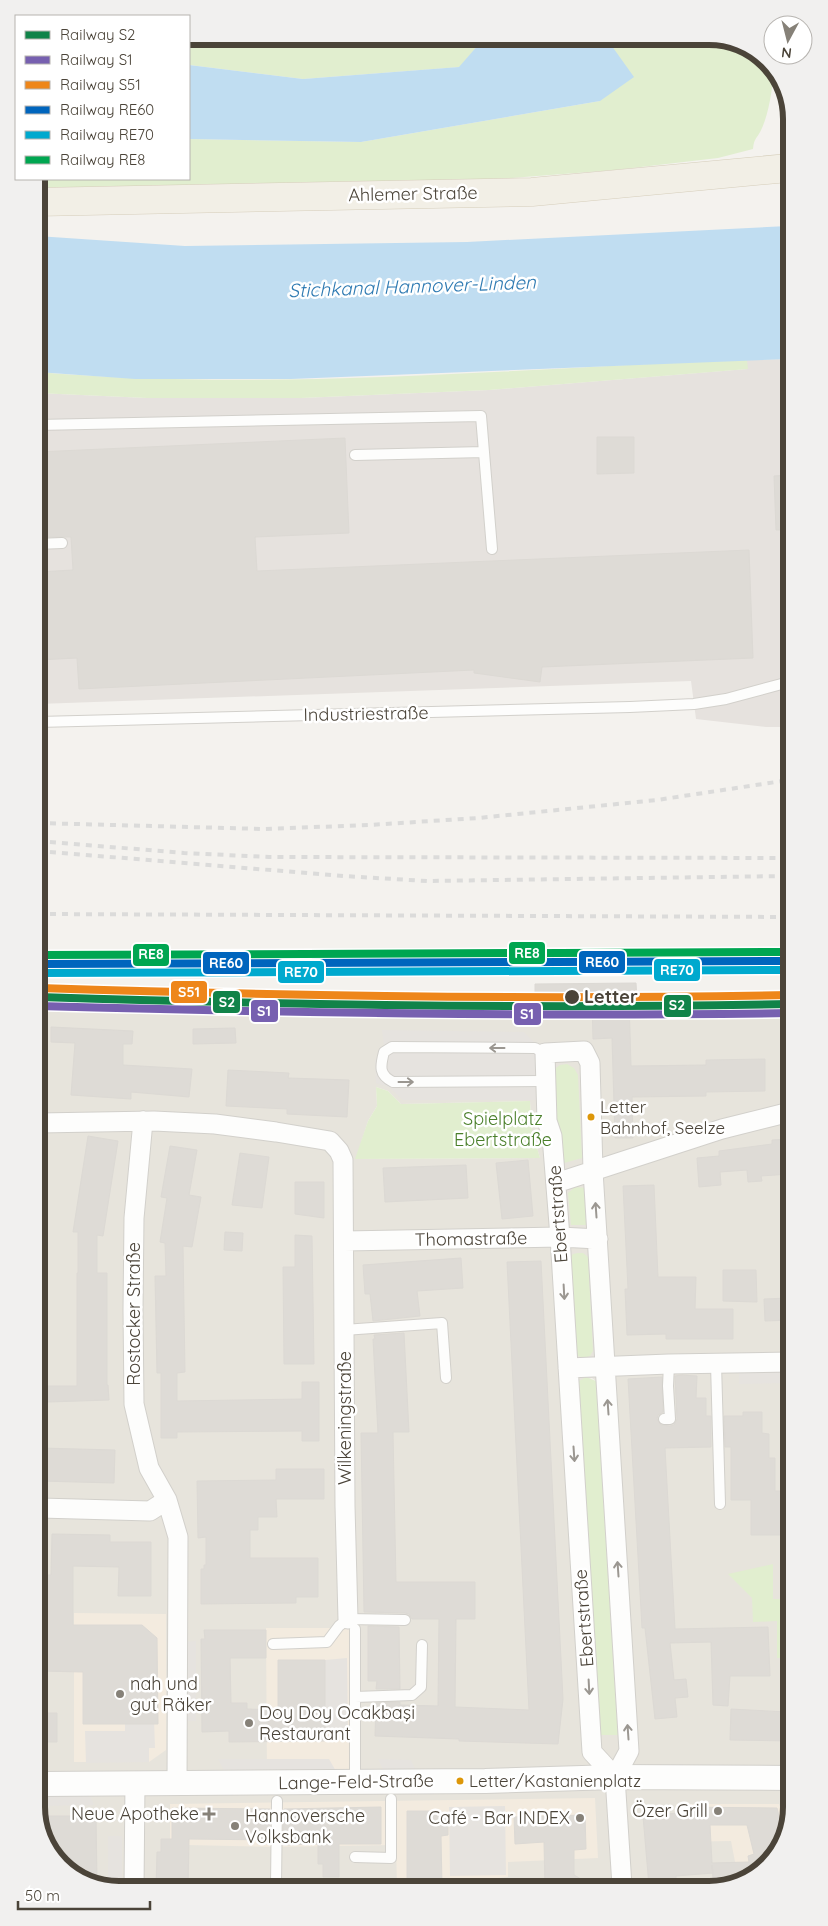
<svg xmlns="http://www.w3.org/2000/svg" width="828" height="1926" font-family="Quicksand,sans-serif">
  <rect width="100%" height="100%" fill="#f4f2ee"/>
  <path fill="#e7e4dc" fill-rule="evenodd" d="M39,1007L184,1012L197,1015L222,1013L384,1016L392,1018L408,1015L556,1016L584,1018L597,1015L677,1016L742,1014L771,1017L790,1014L792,1807L775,1857L735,1885L113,1890L68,1873L41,1833ZM376,1087L388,1091L401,1104L530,1101L532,1131L540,1158L356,1159L368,1121L377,1106ZM592,1378L596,1381L618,1735H599L579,1381Z"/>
  <path fill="#f3ebdf" d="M74,1613L166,1614V1750L149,1762H74Z
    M266,1628H351L352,1778L267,1779Z
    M595,1798L598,1858L508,1862V1877L498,1878V1887L397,1888L396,1845L274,1847L186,1845L170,1839V1804Z
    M676,1804H779L785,1829L775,1857L739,1883L731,1841L677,1842Z"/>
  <path fill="#e6e2de" d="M788,359L789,727H766L696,719L691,681L38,704L37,393L147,398H301L489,390L747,369V360Z"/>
  <path fill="#e1eecf" d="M189,36H486L460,67L303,79L189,65Z
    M565,36H703L762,57L774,73C772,89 769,113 762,128C758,138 754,137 753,149L718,158L615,170L445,183L37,189V179H189V139L361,142L600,101L609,42Z
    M747,360L748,369L489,390L301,398H147L37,393V372C273,392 511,368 747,360Z
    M567,1064L574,1068L578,1075L582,1158L557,1165L553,1070L560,1065Z
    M376,1087L388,1091L401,1104L530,1101L532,1131L540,1158L355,1159L368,1121L377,1106Z
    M575,1187L586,1188L590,1225H571L568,1193Z
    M578,1253H583L588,1257L593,1351L590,1356L584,1358L578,1356L576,1351L570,1258L573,1254Z
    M586,1377L596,1381L618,1735H599L579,1381Z
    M773,1564V1599H791V1658H777V1621L753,1622L752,1598L728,1574Z"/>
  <path fill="#e6e3df" d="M382,1030L524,1032L535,1043L536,1100H403L389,1087L376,1083L375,1060L384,1046Z
    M791,1369V1383L739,1384V1370Z
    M196,1641V1721H184L183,1642Z
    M347,1658L348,1734H324L325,1660Z
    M154,1719L155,1748H149V1762L86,1763L85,1731H125V1720Z
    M218,1759H329L337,1773L226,1774Z
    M378,1759L411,1760L417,1773H385Z
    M40,1793H89L94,1805L40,1806Z
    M505,1806L506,1875L450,1876L449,1807Z
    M108,1836H122V1887H108Z"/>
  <path fill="#c0ddf1" d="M486,36H565L609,42L634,77L600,101L361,142L189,139V65L303,79L459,67Z
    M788,226V359L291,379H135L37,372V236L185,246L467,242Z"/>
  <path fill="#dedbd6" stroke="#dcd9d4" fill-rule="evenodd" d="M597,437H634V473L597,474Z
    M345,438L349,533L255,537L257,571L749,550L753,658L542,667L540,682L474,673V670L79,689L77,658L38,660V572L73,570L71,537H37V452Z
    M788,475L789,530H776L774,476Z
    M636,983L637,1000H629L631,1066L706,1065V1060L765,1059V1091L706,1092V1096L632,1097L633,1138H615L612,1038L593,1039L592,1000L535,1001V984Z
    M51,1027L133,1031L132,1044H123V1065L192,1069L189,1097L131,1092V1099L71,1095L75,1043L51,1042Z
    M235,1028L236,1043L193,1044V1029Z
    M228,1070L289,1073L288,1078L349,1080L347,1117L287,1114V1109L226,1106Z
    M88,1136L118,1141L103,1236L97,1235V1273H107V1385H108L109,1400L48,1402V1386H77V1273H78V1232H73Z
    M790,1139V1174L761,1176L762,1181L748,1182L747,1170L720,1172L721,1185L699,1187L697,1158L719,1156V1151L772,1144V1140Z
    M170,1146L197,1150L189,1195L201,1197L192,1247L183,1246L185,1372L177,1373V1401L302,1399V1382H319V1441H302V1431L177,1432V1438H161V1373H157L155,1276H166L165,1243L160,1242L167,1198L161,1197Z
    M240,1153L269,1157L262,1208L232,1205Z
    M528,1160L533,1216L502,1219L496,1163Z
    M466,1165L468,1198L385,1202L383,1168Z
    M295,1182H324V1218L295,1214Z
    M654,1185L658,1277H696L695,1309H733V1339H666V1334L627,1335L625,1289H628L623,1186Z
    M225,1232L243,1233L242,1251L224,1250Z
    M295,1235L312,1236L314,1364H284L283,1267H295Z
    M461,1258L463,1288L417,1291L420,1316L373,1321L370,1294H365L363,1265Z
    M541,1261L563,1699L558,1744L459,1741V1739L375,1736L376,1703L400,1702V1705L438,1706L439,1619H412L409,1614L405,1613L364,1612L361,1433H378L373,1339H375L374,1335L404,1333L409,1432H393L396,1582H475V1619H456L455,1707L529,1710L507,1262Z
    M723,1270H756L757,1302L723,1301Z
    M790,1298L791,1320L765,1321L764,1299Z
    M682,1375L697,1376L696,1398H706V1416H711V1447L665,1448L675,1629L768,1627L770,1676H730L728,1706L713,1705L711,1642L670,1643L674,1680L686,1679L688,1697L675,1698L677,1717L655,1719L645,1628H642L628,1379L662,1377L663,1412L658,1415L657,1419L661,1425L670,1426L674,1425L677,1419L675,1376Z
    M743,1412H762V1433L769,1434V1458H775V1491H791V1535H751V1500H731V1447H725L724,1416H743Z
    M40,1448L115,1450L114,1483L40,1481Z
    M276,1469H324V1499H276L277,1517H258V1530H250V1558H318V1597H296V1603L201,1604V1569H204V1565H206V1537L198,1538L197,1481L276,1480Z
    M52,1534L110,1535V1542H151V1596H118L119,1567L73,1566V1625H142L157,1638L158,1724H83V1672L40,1671V1632H47V1575H51Z
    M368,1626L399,1627L400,1689H376L377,1681H368Z
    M204,1630H266V1658H230L231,1703H247V1709L278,1710V1660H325V1741L229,1742V1731L202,1732L201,1639H205Z
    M731,1709L787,1712V1716H792V1741L730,1740Z
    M40,1713H57V1742H40Z
    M381,1807V1844H339V1877H323V1864H318V1844L283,1845L284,1809Z
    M679,1807L777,1808L783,1833L775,1857L745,1876L713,1878L712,1865L713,1873L676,1876V1886H649L643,1816L679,1813ZM710,1825H747L754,1854L748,1856L749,1862L712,1863Z
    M172,1808L270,1809V1840L189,1839L188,1889H156L157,1852H161V1839H172Z
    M407,1811H441V1818H448V1835L441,1836L442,1887L407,1888Z
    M585,1815L586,1849L574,1850V1875L593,1886L545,1887L544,1842L515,1844L514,1817Z
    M40,1816H96L97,1883L68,1873L67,1853H55L41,1833Z"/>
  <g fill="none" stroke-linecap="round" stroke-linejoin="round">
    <g stroke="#d2d0cb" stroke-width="12">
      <path id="service" d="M37,425L481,416L492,549
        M355,455L484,452
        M37,544L62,543
        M38,722L630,707L694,704L726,699L789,682
        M545,1053L535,1048L392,1047L384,1052C380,1067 379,1075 393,1082L545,1081
        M344,1330L442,1323L446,1378
        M716,1364L720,1504
        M664,1419H670L668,1386L669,1364
        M273,1644L327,1642L339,1626L348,1619L405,1620
        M355,1697L412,1695L421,1687L422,1645
        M355,1782V1629
        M355,1857L391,1858V1799
        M210,1884L276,1885L277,1801"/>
    </g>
    <g stroke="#d2d0cb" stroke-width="21">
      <path id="minor" d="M143,1121L134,1218L133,1310L134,1404L149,1468L167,1500L178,1537L177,1784
        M39,1123L154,1121L215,1124L276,1132L330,1141L339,1151L343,1160L345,1506L348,1619
        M556,1183L722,1129L790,1112
        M344,1241L560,1237L598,1239
        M568,1368L669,1364L791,1362
        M40,1508L150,1511L167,1500
        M615,1777L592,1752L560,1237L552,1136L547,1121L545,1053L584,1051L590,1063L593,1171L629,1751L615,1777L622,1886
        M134,1889L135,1783"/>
    </g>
    <g stroke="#d2d0cb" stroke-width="26">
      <path id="tertiary" d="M40,1784L485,1781L615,1777L792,1778"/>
    </g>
    <g stroke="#d6cebb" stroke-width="29">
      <path id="primary" d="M37,202L532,192L788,168"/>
    </g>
    <use href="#service" stroke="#fdfdfc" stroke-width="10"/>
    <use href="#minor" stroke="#fdfdfc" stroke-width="19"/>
    <use href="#tertiary" stroke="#fdfdfc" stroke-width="24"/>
    <use href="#primary" stroke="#f2efe6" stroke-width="28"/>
    <path stroke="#dbdbda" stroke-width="4" stroke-dasharray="6 6" stroke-linecap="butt" d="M38,823L264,829L369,825L478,818L657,800L789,780
      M38,841L184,853L269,857L789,858
      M38,851L343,876L427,881L789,876
      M38,914L790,917"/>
    <g stroke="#fff" stroke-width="11">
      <path id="rail-1" d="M39,997C289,1005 539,1009 790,1004"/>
    </g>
    <g stroke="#fff" stroke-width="11">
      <path id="rail-2" d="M39,1006C289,1013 539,1017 790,1013"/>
    </g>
    <g stroke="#fff" stroke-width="11">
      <path id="rail-3" d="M39,988C289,996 539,1000 790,995"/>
    </g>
    <g stroke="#fff" stroke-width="11">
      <path id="rail-4" d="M38,964L790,961"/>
    </g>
    <g stroke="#fff" stroke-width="11">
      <path id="rail-5" d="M38,973L790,970"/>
    </g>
    <g stroke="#fff" stroke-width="11">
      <path id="rail-6" d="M38,955L790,952"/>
    </g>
    <use href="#rail-1" stroke="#118349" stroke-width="8"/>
    <use href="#rail-2" stroke="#7760b0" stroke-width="8"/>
    <use href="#rail-3" stroke="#ee861a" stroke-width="8"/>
    <use href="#rail-4" stroke="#0065bd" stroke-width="8"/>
    <use href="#rail-5" stroke="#00a9ce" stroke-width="8"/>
    <use href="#rail-6" stroke="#00a651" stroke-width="8"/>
  </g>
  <defs><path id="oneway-shaft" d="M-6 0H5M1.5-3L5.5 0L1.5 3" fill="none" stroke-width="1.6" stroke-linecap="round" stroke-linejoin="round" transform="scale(1.25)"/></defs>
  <g stroke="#9b9791">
    <use href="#oneway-shaft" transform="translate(497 1048) rotate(-180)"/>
    <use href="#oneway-shaft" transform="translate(406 1082)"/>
    <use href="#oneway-shaft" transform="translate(596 1210) rotate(-94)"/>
    <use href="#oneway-shaft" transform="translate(564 1292) rotate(87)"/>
    <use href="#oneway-shaft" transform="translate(608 1407) rotate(-94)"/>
    <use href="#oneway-shaft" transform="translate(574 1454) rotate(86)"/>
    <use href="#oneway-shaft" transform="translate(618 1569) rotate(-94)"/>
    <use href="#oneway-shaft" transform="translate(589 1687) rotate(87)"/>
    <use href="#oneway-shaft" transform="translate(628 1732) rotate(-94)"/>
  </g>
  <circle fill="#4b4439" stroke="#fff" stroke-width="2" cx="572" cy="997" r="8"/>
  <g fill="#dd9709" stroke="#fff" stroke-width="2">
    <circle cx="591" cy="1117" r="4.5"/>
    <circle cx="460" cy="1781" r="4.5"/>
  </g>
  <g fill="#868178" stroke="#fff" stroke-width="2">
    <circle cx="120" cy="1694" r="5"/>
    <circle cx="249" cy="1723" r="5"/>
    <circle cx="718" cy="1811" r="5"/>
    <path d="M206.5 1806.5h5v5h5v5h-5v5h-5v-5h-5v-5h5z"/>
    <circle cx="580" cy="1818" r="5"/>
    <circle cx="235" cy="1826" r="5"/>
  </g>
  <g text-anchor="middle" stroke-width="5" stroke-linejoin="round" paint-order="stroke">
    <g font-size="17" fill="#4b4439" stroke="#fff" text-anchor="start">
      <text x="600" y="1113">Letter<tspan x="600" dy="21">Bahnhof, Seelze</tspan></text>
      <text x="469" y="1787">Letter/Kastanienplatz</text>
    </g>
    <g font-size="18" fill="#4b4439" stroke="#fff">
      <text transform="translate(413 194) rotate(-1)" y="6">Ahlemer Straße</text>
      <text transform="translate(366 714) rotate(-1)" y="6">Industriestraße</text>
      <text transform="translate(558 1214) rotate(-94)" y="6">Ebertstraße</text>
      <text transform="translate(471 1239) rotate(-1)" y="6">Thomastraße</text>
      <text transform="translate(134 1314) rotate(-90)" y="6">Rostocker Straße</text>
      <text transform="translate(345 1418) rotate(-90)" y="6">Wilkeningstraße</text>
      <text transform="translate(584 1618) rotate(-94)" y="6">Ebertstraße</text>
      <text transform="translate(356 1782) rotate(-1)" y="6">Lange-Feld-Straße</text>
    </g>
    <g font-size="18" font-weight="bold" fill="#4b4439" stroke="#fff" text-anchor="start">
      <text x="584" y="1003">Letter</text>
    </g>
    <g font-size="18" fill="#4a7f2a" stroke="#fff">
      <text x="503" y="1125">Spielplatz<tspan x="503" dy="21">Ebertstraße</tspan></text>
    </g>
    <g font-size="18" fill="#4b4439" stroke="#fff" text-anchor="start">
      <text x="130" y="1690">nah und<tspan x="130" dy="21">gut Räker</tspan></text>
      <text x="259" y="1719">Doy Doy Ocakbaşi<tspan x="259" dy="21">Restaurant</tspan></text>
      <text x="708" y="1817" text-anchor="end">Özer Grill</text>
      <text x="199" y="1820" text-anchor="end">Neue Apotheke</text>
      <text x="245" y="1822">Hannoversche<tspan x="245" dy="21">Volksbank</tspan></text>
      <text x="570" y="1824" text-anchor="end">Café - Bar INDEX</text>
    </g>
    <g font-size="19" font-style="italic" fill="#2e7ab2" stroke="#fff">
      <text transform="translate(412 286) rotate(-2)" y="7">Stichkanal Hannover-Linden</text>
    </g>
  </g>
  <path d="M0 0H828V1926H0ZM119 45H709A74 74 0 0 1 783 119V1807A74 74 0 0 1 709 1881H119A74 74 0 0 1 45 1807V119A74 74 0 0 1 119 45Z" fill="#f1f0ef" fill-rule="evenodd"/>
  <path fill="none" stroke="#4b4439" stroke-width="6" d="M119 45H709A74 74 0 0 1 783 119V1807A74 74 0 0 1 709 1881H119A74 74 0 0 1 45 1807V119A74 74 0 0 1 119 45Z"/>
  <g stroke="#fff" stroke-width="2">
    <rect x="508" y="941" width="38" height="24" rx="5" fill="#00a651"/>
    <rect x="132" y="943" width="38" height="24" rx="5" fill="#00a651"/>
    <rect x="578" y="950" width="48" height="24" rx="5" fill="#0065bd"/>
    <rect x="202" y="951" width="48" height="24" rx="5" fill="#0065bd"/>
    <rect x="653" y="958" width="48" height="24" rx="5" fill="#00a9ce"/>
    <rect x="277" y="960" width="48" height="24" rx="5" fill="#00a9ce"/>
    <rect x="170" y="980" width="38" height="24" rx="5" fill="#ee861a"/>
    <rect x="212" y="990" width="29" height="24" rx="5" fill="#118349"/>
    <rect x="663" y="994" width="29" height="24" rx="5" fill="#118349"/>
    <rect x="250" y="999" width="29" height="24" rx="5" fill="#7760b0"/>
    <rect x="513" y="1002" width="29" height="24" rx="5" fill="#7760b0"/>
  </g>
  <g font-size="14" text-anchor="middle" font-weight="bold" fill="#fff">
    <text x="527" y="958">RE8</text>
    <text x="151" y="959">RE8</text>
    <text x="602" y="967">RE60</text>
    <text x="226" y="968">RE60</text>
    <text x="677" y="975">RE70</text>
    <text x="301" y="977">RE70</text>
    <text x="189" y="997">S51</text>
    <text x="227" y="1007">S2</text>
    <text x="677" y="1010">S2</text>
    <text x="264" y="1016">S1</text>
    <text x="527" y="1019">S1</text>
  </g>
  <rect x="15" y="15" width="175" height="165" fill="#ffffff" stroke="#b7b4b0"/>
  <rect x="25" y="31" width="25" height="8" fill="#118349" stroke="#b7b4b0"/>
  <text x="60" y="40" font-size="15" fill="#4b4439">Railway S2</text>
  <rect x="25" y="56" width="25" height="8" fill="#7760b0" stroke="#b7b4b0"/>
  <text x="60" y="65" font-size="15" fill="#4b4439">Railway S1</text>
  <rect x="25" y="81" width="25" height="8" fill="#ee861a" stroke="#b7b4b0"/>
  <text x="60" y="90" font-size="15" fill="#4b4439">Railway S51</text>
  <rect x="25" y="106" width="25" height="8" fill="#0065bd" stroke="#b7b4b0"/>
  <text x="60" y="115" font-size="15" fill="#4b4439">Railway RE60</text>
  <rect x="25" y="131" width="25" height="8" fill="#00a9ce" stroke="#b7b4b0"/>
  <text x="60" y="140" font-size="15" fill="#4b4439">Railway RE70</text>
  <rect x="25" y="156" width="25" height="8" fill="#00a651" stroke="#b7b4b0"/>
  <text x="60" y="165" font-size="15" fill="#4b4439">Railway RE8</text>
  <g transform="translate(788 40) rotate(187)"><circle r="24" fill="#ffffff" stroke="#b7b4b0"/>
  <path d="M0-4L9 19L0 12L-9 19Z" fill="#868178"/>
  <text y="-8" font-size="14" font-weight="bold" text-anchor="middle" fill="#4b4439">N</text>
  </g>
  <path d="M18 1901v8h132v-8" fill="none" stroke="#4b4439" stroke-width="2.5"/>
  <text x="25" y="1901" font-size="15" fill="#4b4439" stroke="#ffffff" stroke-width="4" paint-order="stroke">50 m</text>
</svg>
